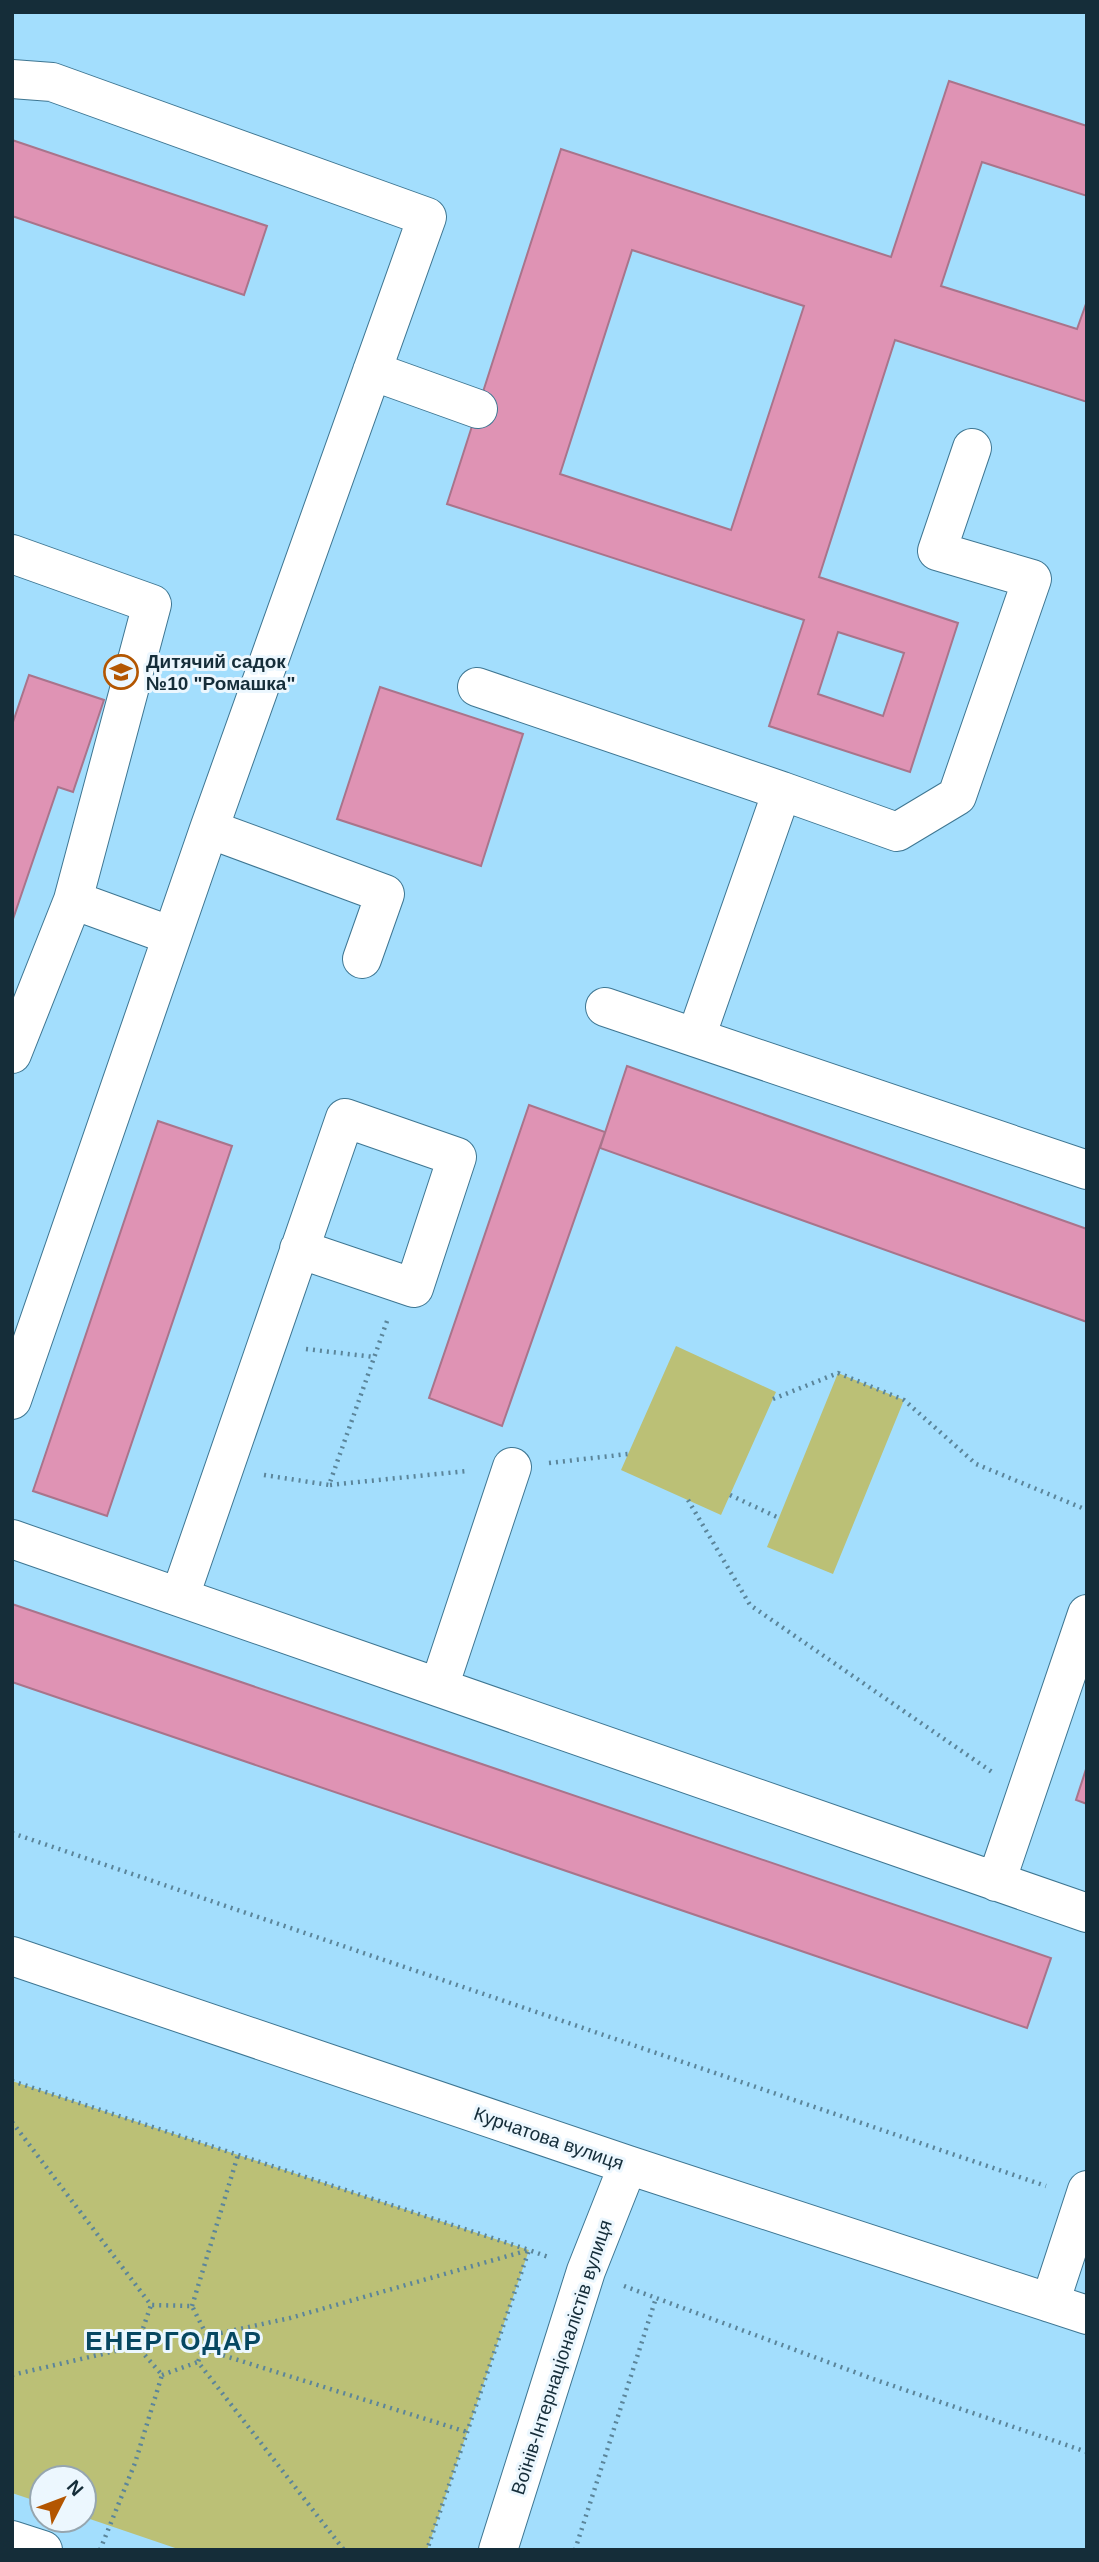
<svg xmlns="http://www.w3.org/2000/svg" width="1099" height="2562" font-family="Helvetica,sans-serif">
  <rect width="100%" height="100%" fill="#a3defd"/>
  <path fill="#bbc076" d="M676,1346L776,1392L721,1515L621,1470Z
    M838,1373L904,1400L833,1574L767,1547Z
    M12,2081L529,2250L427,2550H181L84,2517V2478H42V2503L12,2493Z"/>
  <path fill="#df93b4" stroke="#a9748b" stroke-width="2" fill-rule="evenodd" d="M949,81L1087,126V196L982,162L941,286L1077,329L1087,301V402L895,340L819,577L958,623L910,772L769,726L804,620L447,504L561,149L891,257ZM632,250L804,306L731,530L560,474ZM838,632L904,653L883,716L818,694Z
    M12,140L267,226L244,295L12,216Z
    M29,675L104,700L73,792L58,787L12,922V725Z
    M380,687L523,734L481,866L337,819Z
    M627,1066L1087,1229V1322L600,1148Z
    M529,1105L605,1132L502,1426L429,1398Z
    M158,1121L232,1146L107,1516L33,1491Z
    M12,1604L1051,1958L1027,2028L12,1682Z
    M1087,1766V1804L1076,1800Z"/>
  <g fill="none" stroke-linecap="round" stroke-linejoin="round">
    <g stroke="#3e7692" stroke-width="40">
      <path id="minor" d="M12,79L52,82L427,217L209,829L12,1400
        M372,371L478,409
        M12,554L152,604L73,900L172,936
        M477,687L782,791
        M209,829L385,894L362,959
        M605,1007L1087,1170
        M696,1037L782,791L897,832L957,796L1032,579L937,551L972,448
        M12,1054L73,900
        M12,1539L1087,1913
        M180,1596L345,1118L457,1157L414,1288L299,1249
        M439,1687L512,1467
        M996,1882L1087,1614
        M12,1956L628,2165L1087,2315
        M1050,2303L1087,2190
        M12,2540L43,2550
        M498,2550L586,2271L628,2165"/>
    </g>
    <path stroke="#5b859a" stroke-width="4.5" stroke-dasharray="2 5" stroke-linecap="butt" d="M387,1321L329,1485L467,1471
      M306,1349L374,1357
      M773,1399L838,1373L904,1400L976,1464L1087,1510
      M549,1463L628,1454
      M264,1475L329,1485
      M730,1495L779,1518
      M688,1500L750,1605L992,1772
      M12,1833L1046,2186
      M12,2081L529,2250L427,2550
      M12,2122L151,2305L192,2306L207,2336L198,2362L344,2550
      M624,2286L873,2379L1087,2452
      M192,2306L238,2155
      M207,2336L290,2318L529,2250L551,2258
      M203,2349L467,2432
      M12,2375L137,2346L151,2305
      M162,2375L198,2362
      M100,2550L135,2463L162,2375L137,2346
      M575,2550L656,2298"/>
    <use href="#minor" stroke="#fff" stroke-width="38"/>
  </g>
  <defs>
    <g id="school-ring" transform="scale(1.75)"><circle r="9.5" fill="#ecf7fe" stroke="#b35601" stroke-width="1.5"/><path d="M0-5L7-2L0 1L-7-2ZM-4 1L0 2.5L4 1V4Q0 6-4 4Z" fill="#b35601"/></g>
  </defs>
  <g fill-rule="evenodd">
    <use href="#school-ring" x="121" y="672"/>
  </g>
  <g text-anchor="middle" stroke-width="6" stroke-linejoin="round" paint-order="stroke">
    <g font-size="19" font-weight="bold" fill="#152d39" stroke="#ecf7fe" text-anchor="start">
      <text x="146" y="668">Дитячий садок<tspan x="146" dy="22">№10 "Ромашка"</tspan></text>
    </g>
    <g font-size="19" fill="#152d39" stroke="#ecf7fe">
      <text transform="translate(549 2138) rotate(19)" y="7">Курчатова вулиця</text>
      <text transform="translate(561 2357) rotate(-72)" y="7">Воїнів-Інтернаціоналістів вулиця</text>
    </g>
    <g font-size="26" font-weight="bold" letter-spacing="2" fill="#064761" stroke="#ecf7fe">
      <text x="174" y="2350">ЕНЕРГОДАР</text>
    </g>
  </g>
  <rect width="1099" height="2562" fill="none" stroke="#152d39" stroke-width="28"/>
  <g transform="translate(63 2499) rotate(48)"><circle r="33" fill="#ecf7fe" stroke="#96a6af" stroke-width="2"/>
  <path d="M0-5L12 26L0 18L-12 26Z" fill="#b35601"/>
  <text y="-10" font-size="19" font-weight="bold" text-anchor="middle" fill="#152d39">N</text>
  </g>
</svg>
